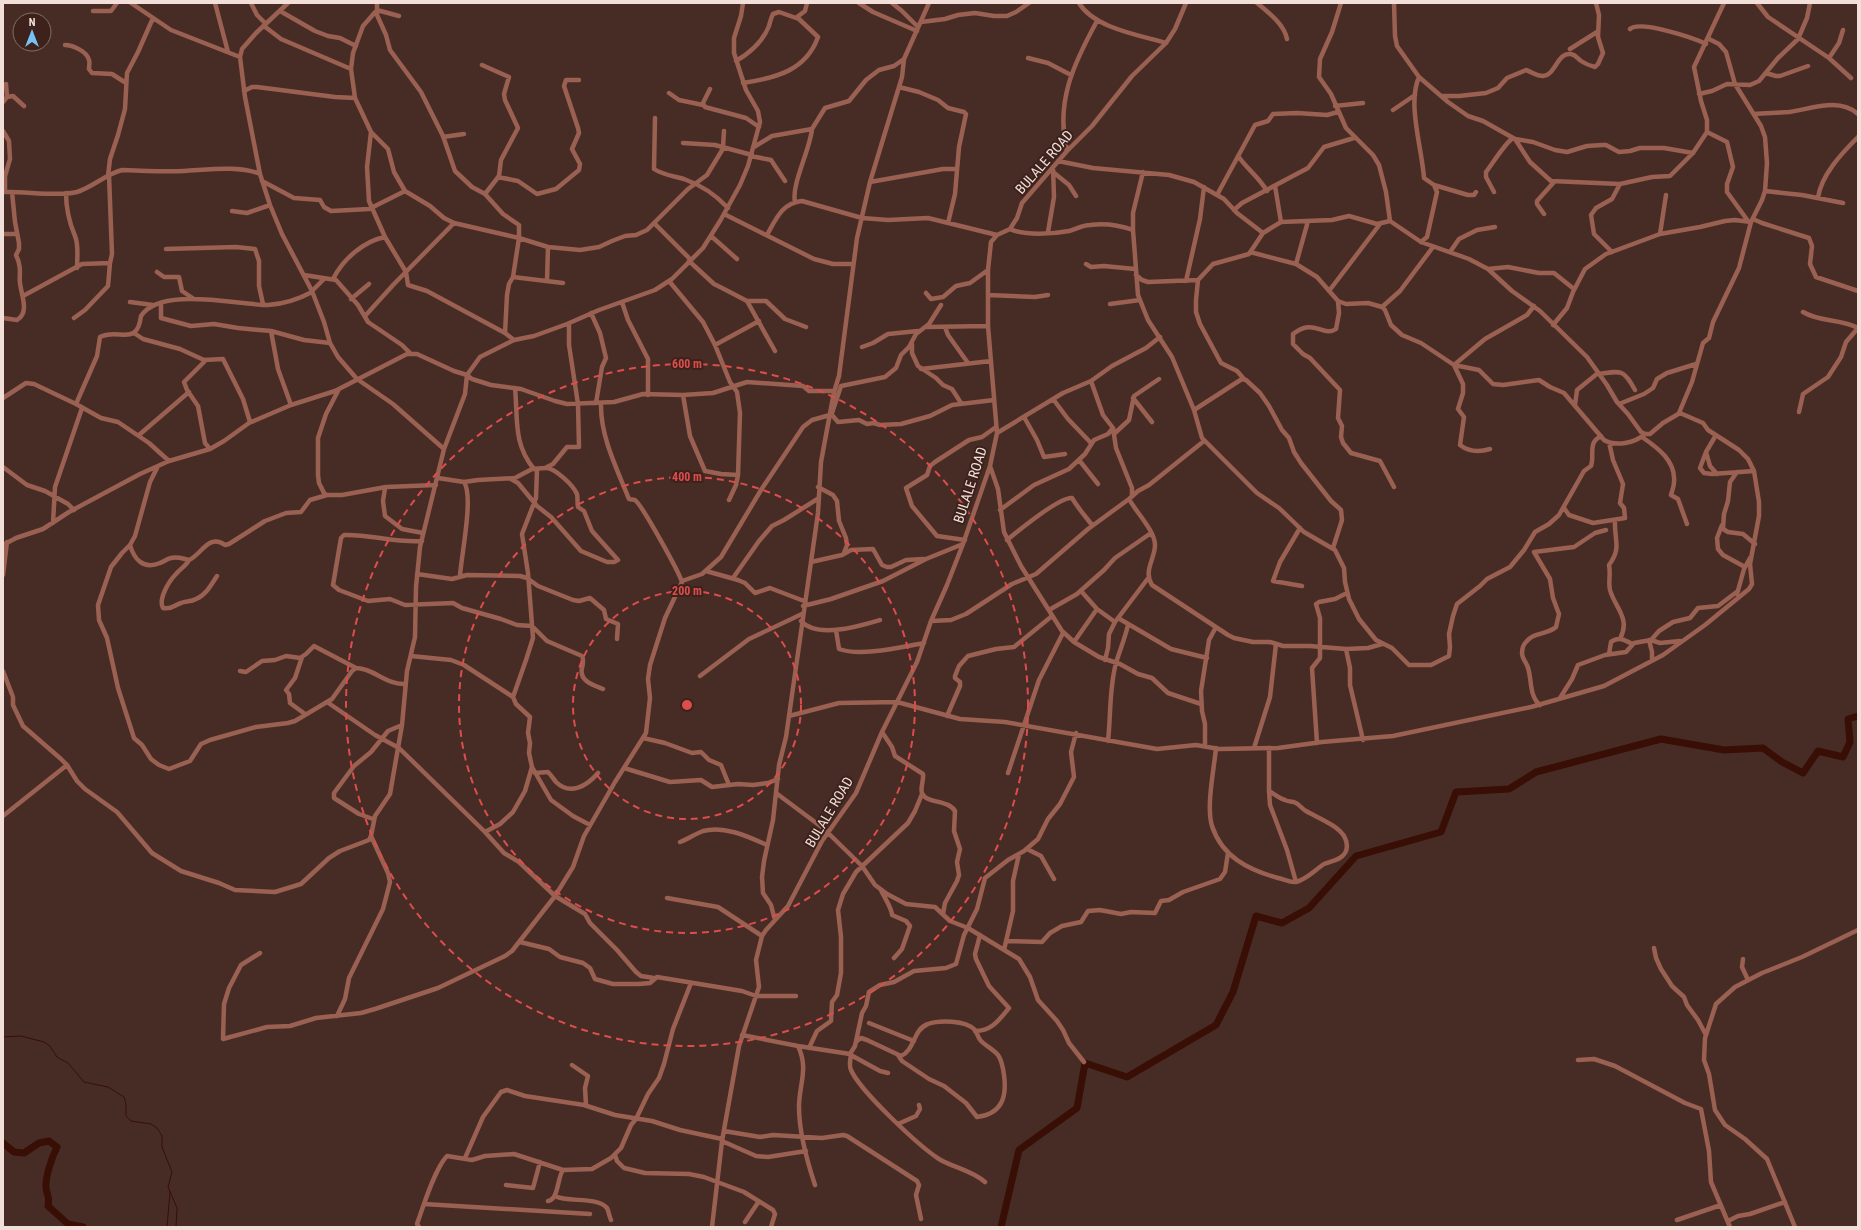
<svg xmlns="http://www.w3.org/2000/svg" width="1861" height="1230" font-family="'Roboto Condensed',sans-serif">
  <rect width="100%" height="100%" fill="#472c25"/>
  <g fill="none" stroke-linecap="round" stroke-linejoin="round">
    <path stroke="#380e05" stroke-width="1" d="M3,1037L21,1036L44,1042L50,1046L57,1057L68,1063L84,1082L108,1087L124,1097L126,1104V1116L131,1121L151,1124L157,1128L162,1136V1147L172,1172L168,1187L177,1208L176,1227
      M167,1227L170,1192"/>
    <path stroke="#380e05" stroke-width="7" d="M3,1143L14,1152L24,1153L39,1143L49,1141L57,1147C52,1157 45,1177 46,1188C47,1196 50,1196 48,1206L68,1224L83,1227
      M1001,1227L1019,1150L1077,1108L1085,1063L1127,1077L1216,1025L1233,992L1256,916L1282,923L1309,908L1356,856L1441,832L1456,792L1509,789L1536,772L1661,739L1724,750L1763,748L1782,762L1803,773L1818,751L1843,757L1850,742L1848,719L1858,716"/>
    <path stroke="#9a6052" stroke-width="4.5" d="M131,3L171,30L240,57
      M215,3L228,52
      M251,3L257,15L266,24
      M288,3L256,33L242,49L240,57L245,97L260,174L270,205L282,234L312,291L324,322L330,343L338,357L357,379L393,404L444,449
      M377,3V15L386,35L390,50L421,92L443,136L455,171L472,187L485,194L503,214L519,225V238L513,277L509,284L507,295L505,333
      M859,3L873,12L917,31
      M892,3L902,11L918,27
      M1079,3C1094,28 1139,35 1166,43
      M1257,3C1268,12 1284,24 1287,39
      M1394,3L1395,36L1397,46L1419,77L1448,102L1468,116L1483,121L1515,139L1530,162L1551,181L1620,184L1652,177L1670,176L1693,153L1707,132V120L1701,101L1694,67L1724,3
      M1757,3L1768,17L1829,58L1851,78
      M93,11H111L117,3
      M280,11L315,31L328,36L340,38L356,46
      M399,16L377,10L363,26L353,53L351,69L355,98L371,132L388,149L394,172L405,191L430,206L444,218L454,223L519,238L548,247L580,250L599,247L612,241L625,236L636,235L647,230L688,189L707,175L724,147
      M797,17L805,11L807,3
      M921,22L945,19L958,15L975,13L994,16H1007L1016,12L1029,3
      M264,26L281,39L351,69
      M1630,29C1640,20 1694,38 1706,44
      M65,45C72,45 87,51 89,60C90,62 89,66 89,69L92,73L112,74L126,83
      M1570,49L1597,32
      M1028,58L1048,63L1071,75
      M1829,58L1839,43L1843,30
      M736,61C750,53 763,41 769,26C770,22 771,18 773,14L779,12L799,19L818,37C806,71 775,78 743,83
      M482,65L509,77L504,94L505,100L518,128L501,160L499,176L485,194
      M1766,73L1776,76H1780L1808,66
      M1419,77C1407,104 1422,148 1424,178L1434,185L1437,192L1427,237L1421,242
      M6,84L7,97
      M899,87L919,92L938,100L948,108L964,112L966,114L959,147L955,194L948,223
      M710,89L703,103L705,107L746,118L759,127
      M244,91L252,87H257L335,97L355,98
      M669,93L679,100L703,105
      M1699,94L1712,91L1727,84L1750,85L1759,81L1778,58L1798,39L1807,18L1810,3
      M1441,96H1459L1486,93L1498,88L1507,78L1526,70C1532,72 1535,76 1543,76C1556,75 1557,52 1571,54C1576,55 1577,58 1581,61C1584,63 1591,66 1595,67L1598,64L1603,53L1598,37L1599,15L1596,3
      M3,102L7,97L13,96L24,106
      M1335,106L1363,103
      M1393,110L1415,95
      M1754,114C1766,113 1778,113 1789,112C1811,109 1839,97 1858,114
      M655,118L654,169C663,175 674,176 684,179C701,185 716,195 728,208
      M3,131L9,141L10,159L5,176V192
      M371,132L367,167L369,201L385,237L406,272L408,285L427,291L505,333L514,340
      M1707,132L1727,142L1733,167L1727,184V192L1748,221
      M443,137L464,134
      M1515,139L1533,142L1555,150L1567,152L1587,146L1602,145H1606L1619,152L1630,151L1640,148H1664L1693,153
      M683,143L715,145L752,155
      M723,147L724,131
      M754,147L772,136L812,129L825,108L849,101L866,80L879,70L894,66L904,59
      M1067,151C1055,102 1074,63 1097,21
      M751,156L771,160L785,181
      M1238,156C1247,169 1259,177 1267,191
      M1058,161L1093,168L1169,175L1194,182L1224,199L1237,213L1263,233
      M1053,172L1069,185L1076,196
      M1143,172L1133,213V230L1138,295L1148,320L1172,357L1194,410L1202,438L1257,493L1279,508L1304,532L1335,550L1344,568L1345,582L1349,599L1359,619L1376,640L1392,648L1409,665H1431L1449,656L1450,647L1449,634L1453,616L1457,604L1480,586L1487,579L1510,567L1524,550L1535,532L1549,524L1559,515L1584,471L1591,466C1595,455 1587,443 1601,436
      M108,176L110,159L118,135L125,109L127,73L138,52L153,18
      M498,177L518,181L537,194L556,189L579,170L580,164L572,149L579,133L578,128L564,86L566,80H579
      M262,181L294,198L320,200L324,207L331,211L369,209L405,191
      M870,182L943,169H956
      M1434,185L1468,195H1474L1476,192
      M1275,186L1281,222
      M1765,191L1802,195L1843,203
      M3,192C25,191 58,197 77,192C93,187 106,174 122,170C142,171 163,172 184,171C206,170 239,165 260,174
      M1494,192L1486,177V172C1493,163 1505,143 1513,138
      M66,193C66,209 69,222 75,236C79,245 77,259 77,268
      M1217,195L1255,125L1268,121L1273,114L1297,113L1327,115L1338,112
      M1818,198C1821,175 1842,153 1858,137
      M795,202C791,185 810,150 812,129
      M1234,210L1242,203L1308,168L1324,147L1354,138
      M232,211L247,213L270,205
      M724,214L814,259L833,264H853
      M1544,214L1537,204V201L1554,182
      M1753,219L1762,223L1809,238L1812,246L1810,264L1816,277L1858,291
      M654,223L691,260
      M1010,229C1025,236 1053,234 1069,231C1076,229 1083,225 1090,225C1105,223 1119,225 1133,230
      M1048,232L1054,197L1053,167
      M3,234H17
      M1660,234L1666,195
      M767,235C776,219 782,203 802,201L862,218L888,220L928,218L997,235
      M711,236L737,259
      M166,249L236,247L255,249L259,261V286L263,304
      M1250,252L1296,264L1317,277L1338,301L1339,313L1336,329C1323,338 1314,317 1293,334V344L1303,354L1310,358L1340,390L1338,418L1342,426L1341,437L1343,443L1351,453L1380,461L1394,487
      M1450,252L1459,239L1477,230L1495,227
      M1612,252L1594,234L1591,215L1596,208L1612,199L1620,184
      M689,261L714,284L724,289L747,301H766L785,319L806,327
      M1086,264L1091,267L1104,266L1135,269
      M1296,264L1308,221
      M1488,269L1508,267L1539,273H1554L1574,289
      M157,272L164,277H179L182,291L194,299
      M304,275L336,280L358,305L368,322L402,345L410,353
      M1136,275L1142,280L1148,282L1198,280
      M513,277L563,283
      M333,279C343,259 364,241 385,237
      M547,281L548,247
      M669,281L703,322L715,345L730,382L737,392L740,413L738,475L736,485L729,500
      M1186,281L1200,219L1204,187
      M312,291L324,279
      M1329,291L1380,224
      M926,293L931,299L943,297L956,286L970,283L988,270
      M988,295L1035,297L1048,295
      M23,296L82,264L110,263L112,254L109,175
      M351,299L369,284
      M747,301L775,351
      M1338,301L1346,304L1368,303L1382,307L1385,310L1391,325L1402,335L1421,343L1454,365L1479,370L1493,384L1503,385L1539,380L1550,387L1564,393L1604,440C1616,447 1635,443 1645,434
      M130,302L153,305
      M622,302L628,320L648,359V395
      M161,303V318L191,326L214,324L238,328L271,331L304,340L330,343
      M1110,304L1140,300
      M1382,307L1400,291L1433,247
      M1803,312C1819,322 1841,319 1858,328
      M591,313L600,333L606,358L602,367L596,403
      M365,316L394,284L454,223
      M3,318L17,320C30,313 21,294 20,283C19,277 21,270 19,264C19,261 17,258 16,255L19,249V243L15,222L12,192
      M74,318L85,310L108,286L110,263
      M1553,325L1567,308L1573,292L1585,269L1606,254L1660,234L1700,227L1725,221L1735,220L1751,222
      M926,327L988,326
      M945,327L948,335L968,363
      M271,331L278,369L291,405
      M134,333L143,339L180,349L204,360L223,359L243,399L250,422
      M912,344V353L918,366L936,378L943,385L952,389L961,403
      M715,345L759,321
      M862,347L873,343L888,334L918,331
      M206,360L184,382L187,390L198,406L205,443L210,449
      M921,369L991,361
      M1599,374C1622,370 1624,370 1635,390
      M1244,379L1237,371L1221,363L1200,324L1196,312V300L1198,280L1213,264L1249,254L1263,233L1281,222L1332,220L1349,216L1377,224L1390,221
      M1091,381L1103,415L1113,428L1116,448L1132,488V496
      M515,388C518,419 513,444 534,469
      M339,389L326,414L318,438V475L319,483L324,493L327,495H342L386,487L436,485
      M683,395L690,436L705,471L721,474L738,475
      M3,398L26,383L34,384L76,404L101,418L118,422L149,443L169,461
      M1133,398L1152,422
      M1053,399L1068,419L1091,443
      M76,404L97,356L100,337C118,327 137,348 141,316C161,286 237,305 268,305C284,304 299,299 312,292
      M1619,404L1644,394L1653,388L1657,379L1667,373L1696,364
      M1575,405L1577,390L1598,373
      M1194,410L1242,379L1246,380L1260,393L1269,406L1282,430L1289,438L1294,452L1301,463L1331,501L1341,510L1342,520L1333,548
      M1799,412L1803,394L1828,377L1841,357L1846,342L1858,328
      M832,413L841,386L885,377L896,368L901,355L909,347L916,334L929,324L941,305
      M1679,413L1692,382L1703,343L1709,338L1713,322L1739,268L1751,222L1762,200L1765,191L1767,163L1765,137L1761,126L1735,84L1726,52L1719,44L1709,39
      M832,415L838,422L859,420L867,424L874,423L880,425L901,424L930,416L952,405L994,400
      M1024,417L1037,440L1044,457L1065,454
      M997,433L1063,393L1091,381L1112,366L1146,348L1160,337
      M1115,433L1129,420L1134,396L1159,379
      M139,435L189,392
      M1716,435L1706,452L1710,466L1717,474
      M1642,437C1658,448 1676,461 1674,482C1674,487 1672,491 1671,495L1678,499L1687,524
      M1490,449C1480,452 1469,452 1460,445L1464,417L1458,409L1463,393V384L1454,365L1485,339L1527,315L1534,306
      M1706,452L1700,468L1704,473L1712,474L1754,471
      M1079,460L1098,484
      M158,466L150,482L135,536L130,545L122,553L111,567L98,605L99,620L107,638L118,688L134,738L142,745L151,759L159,765L169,769L190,761L201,744L210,740L256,727L288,723L295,721L332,699L352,671L356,668C373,668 386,685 405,684
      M990,466L998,489L1004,532L1021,566L1062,631L1074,642L1099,657L1120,664L1138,674L1152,678L1168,693L1201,704
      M3,467L27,485L45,491L68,504L74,510
      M1737,472L1730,482L1728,501L1724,514L1723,529L1728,532L1743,534L1755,544
      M438,478L464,482L478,480L515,478L532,469L545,468L553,464L567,447H579L578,404L569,345V323
      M511,479L518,483L537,506L551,517L581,551L607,562H614L618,560L592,531L584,511L578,507C577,503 578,498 577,494C573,485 555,468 546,468
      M818,487L833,495L837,501L839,521L846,538L847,545L844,553
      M385,488L383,501L385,516L402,529L423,533
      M1129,499C1136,512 1155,531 1155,545C1155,559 1143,571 1152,585L1228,635L1234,638L1253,642H1270L1283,646H1310L1346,649L1368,648L1382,644
      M1564,508L1569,515L1593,523L1625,518L1624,508L1620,503L1623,484L1613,460L1609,442
      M1000,510L1034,485L1069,469L1085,454L1094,440L1108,434L1113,428
      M1615,521C1614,540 1622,548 1609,565C1611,574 1608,582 1610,590C1615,608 1631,618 1620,639
      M53,523L55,487L82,408
      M1722,525L1717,538L1718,549L1723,555L1745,567
      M1300,528L1280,562L1273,581L1302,586
      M965,540L937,536L912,506L906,488L927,475L930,466L935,462L969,440L982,437L996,427
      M1007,540C1018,531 1061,496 1072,498C1078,508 1085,516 1092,525
      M422,541C395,543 369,534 344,535L341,538L333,585L339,590L368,601L390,599L405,605L453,603L462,608L501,619L517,625L532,626L547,641L582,656C584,660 583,664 582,668C579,681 593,685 603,689
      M3,545L16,538L43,529L69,512L140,474L169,461L210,449L224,441L249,423L291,405L335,391L407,354H417L454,371L467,375L472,379L491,385L521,389L555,401L567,404L614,402L643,394L683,395L713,393L747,382L803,386L809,391H832
      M130,545C134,559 143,570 160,563C164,562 166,559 171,558C178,556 183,559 189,560C201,555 209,533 225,545L229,544L265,521L286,513L301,512L310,500L327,495
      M189,560C186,566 180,569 176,574C169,581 158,599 163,608C172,610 174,605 181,603C186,601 191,602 196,599C206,595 211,585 217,576
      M811,562L842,555L851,550L873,549L882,565L887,567H891L906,560L924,559
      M706,571L738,580L745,583L755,593L770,588L804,601
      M417,574L452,579L467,575L520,576L527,578L538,586L573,600L579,601L590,598L604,610L606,619L618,624L617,639
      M3,575L7,542
      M460,576C461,557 474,496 464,482
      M733,578L759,541L772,526L784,520L819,498
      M682,581L702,574L721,557L761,490L803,427L812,420L830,415
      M1081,591L1097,609L1115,622
      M1737,594L1744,569L1750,558
      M803,606L831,599L883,581L926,559L963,544
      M1049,610L1077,594L1104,570L1115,558L1151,533
      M1118,618L1171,649L1207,658
      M801,621C817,639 860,626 880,620
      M931,621L951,620L966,614L1012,584L1036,574L1088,529L1129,499L1138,491L1149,485L1204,441
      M836,630L839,649C861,657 901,647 924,643
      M1649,640L1652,652V660
      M1651,640L1660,643L1680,641
      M1074,642L1097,609
      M1346,649L1350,668V685L1363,740
      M1609,654L1611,642C1618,636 1625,640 1632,644
      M411,656L451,660L464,665L513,697
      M302,657L295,678L286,690L289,694L290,703L305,714
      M1105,660L1108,648L1109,634L1115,622L1149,577
      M3,671L13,697V705L23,726L61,759L67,765L77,781L85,789L117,812L152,853L181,871L219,883L235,890L275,892L301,884L329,858L340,851L369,840L371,836L375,816L390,794L402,725L407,671L415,637L416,587L420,547L444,449L465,394L467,375L480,357L514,340L534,336L567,324L599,310L655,290L672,279L703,248L720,221L740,185L748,166L760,122L758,111L746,90L734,53V38L741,16L743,3
      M240,671L246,672L262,661L275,660L286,656L300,658L306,654L314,646L356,668
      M700,676L749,639L802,614
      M1560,698L1572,679L1578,665L1605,655L1626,652L1634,643L1651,640L1659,631L1673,622L1690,618L1698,608L1718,606L1738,591
      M327,702L375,735L399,748L485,832L504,853L519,862L555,896L585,914L590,923L617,950L636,972L641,976L654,978
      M1540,705C1529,696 1532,680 1528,668C1527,663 1522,659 1522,653C1522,649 1523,645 1526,642C1533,632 1547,635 1556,627L1559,614L1553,598L1550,579L1534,552L1574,547L1595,533L1606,530
      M789,716L839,703L897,702L960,719L1005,722L1157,749L1196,745L1219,749L1278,748L1322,742L1393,736L1531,707L1604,686L1663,655L1705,625L1749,589L1752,584L1750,564L1759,516V502L1754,471L1748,459L1739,450L1708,430L1703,423L1680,413L1663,423L1650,434H1645L1641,432L1628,414L1617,402L1607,385L1587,357L1540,311L1512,291L1488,269L1469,259L1421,242L1390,221L1386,192L1379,165L1373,155L1346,128L1331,94L1319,77L1320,59L1332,32L1341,3
      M947,716L960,686V682L955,678V676L959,666L968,656L996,649L1014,647L1052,616
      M882,732L892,747L895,756L923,774C924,780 920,788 922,793C926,804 948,799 955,811L954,831L960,849L957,862L959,875L957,881L945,903L943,914
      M643,738L665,743L692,753L701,752L709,760L721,765L729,785
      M1108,741C1111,715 1109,689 1116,663C1120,650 1125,638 1128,625
      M1317,743L1312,668L1320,658V618L1316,604L1319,602L1335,599L1347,593
      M1205,746V724L1202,711L1201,691L1209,640L1216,627
      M1216,748C1214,769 1206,807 1212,826C1222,857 1249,870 1278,878C1283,879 1291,883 1296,882C1307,879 1315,870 1324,864C1331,861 1341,860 1345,853C1348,849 1347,842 1345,838C1340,826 1316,817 1306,811C1302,809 1300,805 1296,803C1293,801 1288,802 1285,800C1279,798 1274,794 1269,791
      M1254,748L1270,697L1276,644
      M1269,748V791L1270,805L1287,850L1296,882
      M532,767L551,800L573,816L590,825
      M624,768L670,782L701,780L712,787L738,784L753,785L768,783L778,779
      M535,773L548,772C551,775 553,778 556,782C570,796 587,786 598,773
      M1008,773L1039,680L1063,633
      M776,793L823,828L862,866L875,885L887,894L906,904L935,907L950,921L968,928L1019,959L1030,977L1038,1000L1057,1021L1063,1030L1069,1043L1084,1062
      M3,816L67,765
      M373,819L359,814L334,798V793L354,766L371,752L388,731L402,725
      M485,832L500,824L513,812L525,791L532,767L529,753L530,743L528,733L530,717L516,704L513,697L526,660L533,638L528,573L522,534L536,498L537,469
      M680,842C688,839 695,834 703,831C724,825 749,837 767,845
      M1027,849L1041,856L1054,879
      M881,890C884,897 892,908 892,915L906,921L910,926L902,949L894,958
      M667,898L718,907L762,936
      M775,920L771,905L763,893L762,877L764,861L773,820L779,765L786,737L818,513L821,462L834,392L839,376L857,238L870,182L902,77L904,59L929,3
      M1006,941L1042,942L1050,933L1062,926L1081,922L1088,911L1100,910L1121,914L1131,912L1155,913L1161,901L1169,900L1183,892L1220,879L1225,872L1228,853
      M520,942L549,949L560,957L583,963L590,968L595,979L613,984H639L650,983L657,977L742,991L756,996H796
      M1654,948L1656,958L1661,969L1672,986L1684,997L1687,1005L1698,1020L1706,1035
      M1004,950L1013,911V881L1019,854
      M260,953L241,965L229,988L224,1004L223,1039L267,1027L290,1026L316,1018L361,1013L375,1009L438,988L505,956L512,951L555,896L573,867L584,836L615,782L646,733L650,698L648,679L650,665L665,618L682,582C679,572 642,505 635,500C633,499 631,500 629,499C617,469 600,436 601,403
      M1743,959L1742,967L1748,980
      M337,1016L345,999L349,978L383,909L390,882L388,873L371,836
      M869,1023L914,1041
      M975,1031C992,1031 999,1020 1009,1008L989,986L976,959L975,954L980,935
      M742,1035L798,1046L850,1054L855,1046L862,1013L866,1006L869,992L880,985L894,982L914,971L946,968L956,964L964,935L977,909L985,878L1008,860L1024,851L1038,839L1048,819L1060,804L1074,777L1071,752L1076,733
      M857,1041L861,1038L867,1040L901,1056C915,1050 913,1029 928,1024C939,1020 966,1020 975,1030C977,1033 978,1038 981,1041C986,1046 993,1049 998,1055C1002,1061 1003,1067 1004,1075C1007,1097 1002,1114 977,1117L966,1103L944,1086L929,1079L902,1061L898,1055
      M798,1046C809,1069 799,1084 799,1107C799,1132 807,1161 815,1185
      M809,1048L817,1031L831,1021L832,1002L837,995L841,973V937L838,910L843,894L856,872L908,823L915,811L922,794
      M849,1054L880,1071L888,1073
      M851,1055C850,1060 849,1066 851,1070C860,1091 919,1146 939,1159C954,1168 971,1170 985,1182
      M1578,1060L1594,1059L1615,1066L1685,1103L1701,1109L1709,1151L1711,1182L1730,1227
      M572,1065L588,1076L585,1088L586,1105
      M898,1124L916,1116L920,1109L919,1105
      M724,1131L760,1137L773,1135L822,1138L843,1135L847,1136L917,1181L919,1185L916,1195L921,1219
      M722,1141L756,1156L768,1157L806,1151
      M615,1155L617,1161L624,1168L645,1173L689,1174L704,1177L744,1192L773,1210L775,1214L771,1227
      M465,1158L483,1117L501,1092L507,1090L525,1096L584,1105L615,1115L652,1121L680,1130L722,1139
      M506,1185L533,1188L540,1162
      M555,1196C568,1203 597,1196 607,1208C609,1212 609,1216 611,1220
      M548,1201C559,1199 557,1178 563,1170
      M424,1204L590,1214
      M1677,1220L1721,1205
      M1728,1221L1738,1216L1750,1214L1785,1202
      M745,1222L759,1201
      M419,1227L417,1224C423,1207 435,1168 447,1156L472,1160L485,1156L514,1154L563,1170L592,1169L611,1158L621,1148L631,1125L636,1119L648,1094L659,1078L664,1064L673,1029L691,983
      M712,1227L722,1141L739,1046L759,987L756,960L762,936L766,930L788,906L822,841L856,793L882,732L917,662L931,621L947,585L963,544L990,466L997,433L988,326V270L991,242L997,235L1010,229L1017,218L1022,203L1067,151L1092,126L1132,76L1166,43L1175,29L1186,3
      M1795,1227L1767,1159L1745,1139L1725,1125L1715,1110L1709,1074L1704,1060L1705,1038L1716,1004L1735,987L1762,973L1802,957L1858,930"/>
  </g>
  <g fill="none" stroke="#dc4d4c" stroke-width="2" stroke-dasharray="7 5">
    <circle cx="687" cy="705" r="114"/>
    <circle cx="687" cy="705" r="228"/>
    <circle cx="687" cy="705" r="341"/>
  </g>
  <g text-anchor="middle" stroke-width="4" stroke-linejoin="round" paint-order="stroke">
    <g font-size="14" fill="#f2dfda" stroke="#3c221b">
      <text transform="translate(1044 162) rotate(-49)" y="5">BULALE ROAD</text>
      <text transform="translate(970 485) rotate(-72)" y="5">BULALE ROAD</text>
      <text transform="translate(829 812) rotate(-59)" y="5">BULALE ROAD</text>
    </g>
  </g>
  <circle cx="687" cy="705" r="6" fill="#dc4d4c" stroke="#3c221b" stroke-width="2"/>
  <g font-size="12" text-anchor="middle" font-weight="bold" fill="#dc4d4c" stroke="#3c221b" stroke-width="4" stroke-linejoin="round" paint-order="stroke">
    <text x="687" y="368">600 m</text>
    <text x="687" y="481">400 m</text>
    <text x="687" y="595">200 m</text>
  </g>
  <rect width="1861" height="1230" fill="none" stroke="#f2dfda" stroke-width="8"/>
  <g transform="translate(32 32)"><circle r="19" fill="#3c221b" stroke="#856e67"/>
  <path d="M0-3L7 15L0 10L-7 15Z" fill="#79bff8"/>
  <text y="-6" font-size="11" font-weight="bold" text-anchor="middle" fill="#f2dfda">N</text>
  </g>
</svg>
